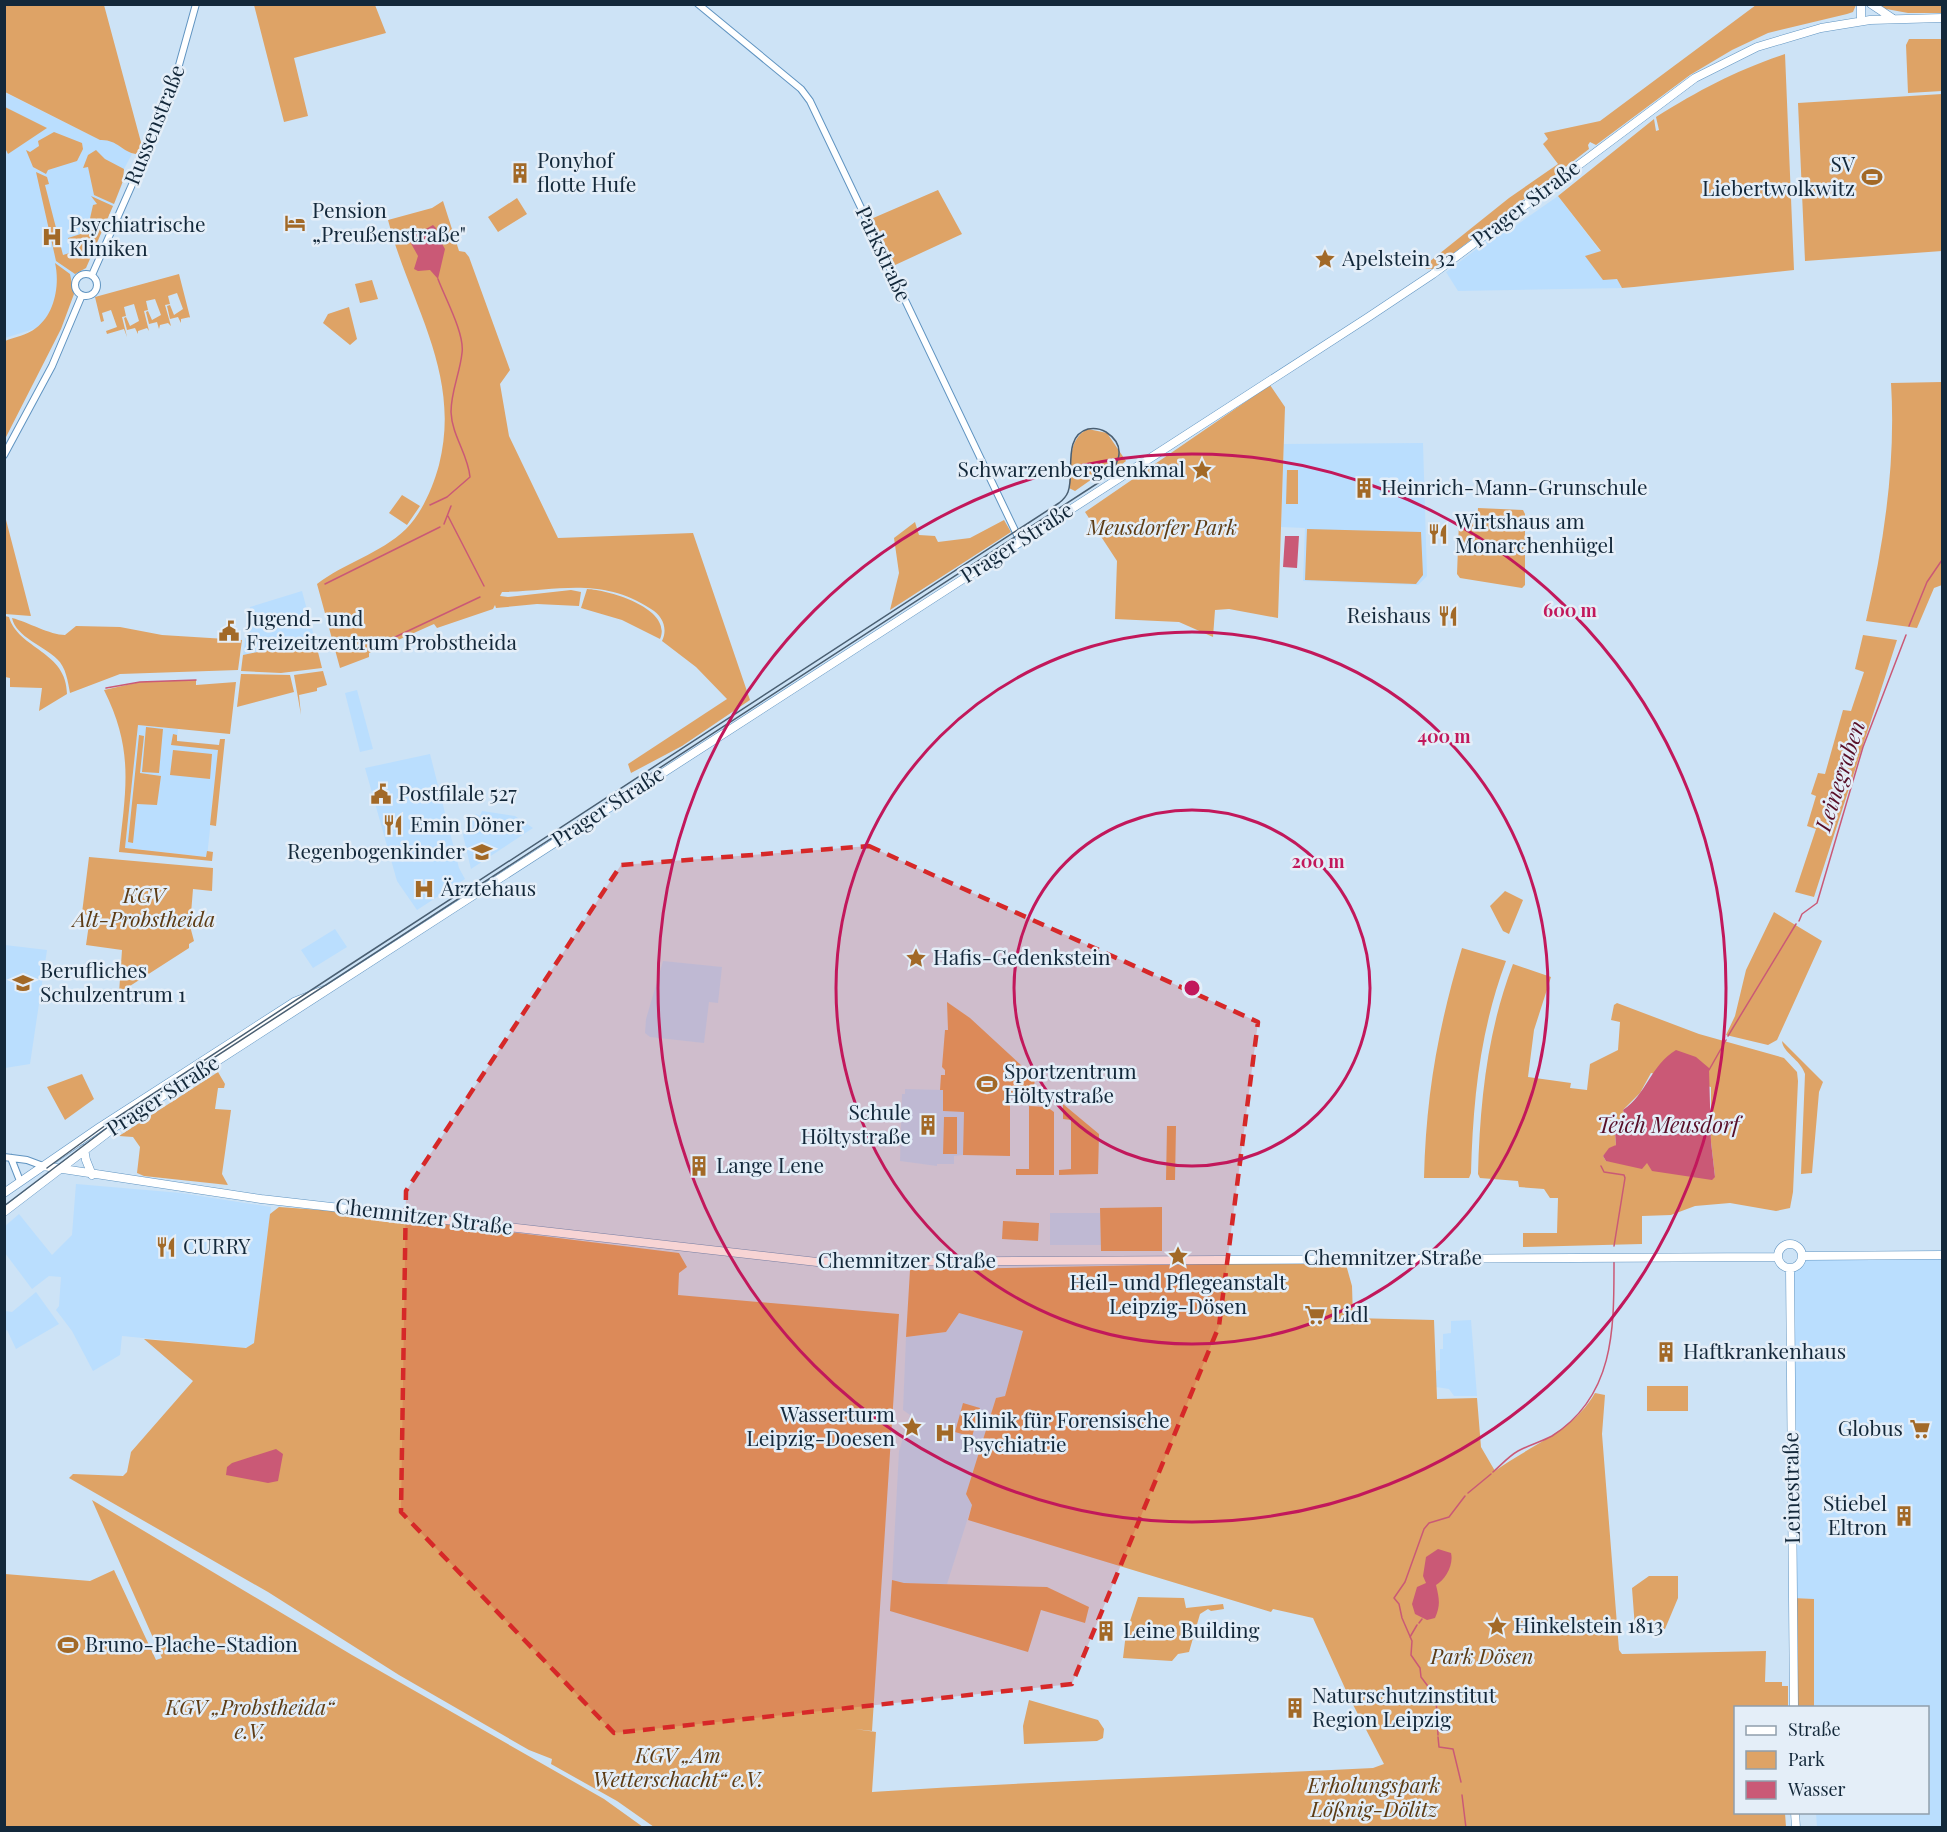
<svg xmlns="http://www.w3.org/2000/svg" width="1947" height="1832" font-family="'Playfair Display',serif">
  <rect width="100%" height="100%" fill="#cde3f6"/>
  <path fill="#badefe" d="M4,92L100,140L110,139L132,154L124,169L122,185L86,268L72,279L74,294L63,320L5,338Z
    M1558,196L1601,252L1586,256L1617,279L1622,288L1458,291L1446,272L1498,233L1511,229Z
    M1423,443L1427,576L1418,585L1303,581L1305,528L1281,527L1284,444Z
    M302,591L315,640L243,655L250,607Z
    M357,690L373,749L360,752L345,693Z
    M138,725L178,729L177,741L219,745L207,857L125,848Z
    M430,754L459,868L465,879L417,910L397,881L365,768Z
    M482,811L515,816L533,828L471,869L463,835L476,814L480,816Z
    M335,929L347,947L313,968L301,950Z
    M5,945L47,950L30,1064L5,1068Z
    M663,961L722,967L718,1003L709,1002L704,1043L650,1037L645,1033L646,1019Z
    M905,1089L943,1090L964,1112L963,1155L954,1156V1164H937V1166L900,1161L902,1094H905Z
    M76,1184L181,1193L271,1207L254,1343L250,1346L246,1348L122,1336L120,1355L93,1371L72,1331L56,1310L59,1306L61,1277L49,1276L32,1289L5,1253L4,1227L19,1214L52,1255L72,1235Z
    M1050,1213H1100L1101,1245H1050Z
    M1942,1255V1827H1817L1816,1813L1928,1812V1708L1814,1707V1599L1793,1598L1790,1268L1799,1264L1802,1256Z
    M36,1292L59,1324L16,1349L7,1330L5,1331V1311L12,1312Z
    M959,1313L1024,1331L1005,1396L996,1398L966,1494L972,1505L947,1584L904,1583L892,1580L899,1451L910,1415L903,1410L906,1337L946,1332Z
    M1471,1320L1477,1396H1454L1449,1389L1436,1387L1434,1371L1440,1370V1349H1443V1334L1451,1333V1321Z"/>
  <path fill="#dea366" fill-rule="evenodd" d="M4,5H104L142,146L136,154C122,152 117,139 100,140L5,92Z
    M254,5H375L386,33L294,58L308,116L284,122Z
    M1756,5H1856L1853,12L1847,14L1768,33L1732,50L1690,75L1596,145L1590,142L1588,145L1589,149L1433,269H1426L1424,266L1509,198L1558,164L1543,144L1548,139L1544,133L1600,121Z
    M1881,5H1942V13H1908L1881,8Z
    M1909,39H1942V91L1908,93L1906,45Z
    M1785,54L1794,270L1634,287L1622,288L1617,279L1603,280L1585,256L1601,251L1558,196L1654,119L1656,131L1659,130L1656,117C1701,89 1735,71 1785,54Z
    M1942,94V251L1805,261L1798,103Z
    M5,107L47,128L8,154L5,148Z
    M54,132L82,143L83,149L77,161L48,170L46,174L33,167L26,150L30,152L39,146L38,141Z
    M96,150L105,159L124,169L123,181L114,204L94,195L88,167L83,168L88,155Z
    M36,172L47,177L49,184L45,185L63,255L76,251L74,243L70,244L68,238L87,232L93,205L97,204L91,196L113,206L86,268L75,274L56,261Z
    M938,190L962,234L893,266L871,219Z
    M517,198L527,214L498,232L488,217Z
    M443,201L459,251L465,252L469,257L510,370L500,384L509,436L558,538L693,533L750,700L682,746L631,773L628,764L727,699L696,667L662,641C668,629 663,616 651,609C601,576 557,591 502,592L500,596L508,597L571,590L581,592L579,606L537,604L496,608L495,605L493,609L437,628L434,624L369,653V657L340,668L317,584C344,563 380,554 406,529C422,513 433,487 439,465C462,373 410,305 388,220L432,208Z
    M55,263L70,274L74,294L61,329L5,439V341C15,337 27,335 36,328C55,314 60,284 55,263Z
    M179,274L191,321L190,317L181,319V323L178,317L170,319L167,306L170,305L174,315L183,309L177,293L168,296L170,304L165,305L171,326L168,323L160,325L159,329L157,322L149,324L146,312L148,311L152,320L161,315L155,299L146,301L148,310L144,311L149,331L147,328L138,331V334L135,328L127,330L124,318L126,317L130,326L139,321L134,304L124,307L126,316L122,317L127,337L124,329L107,334L106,331L117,327L111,310L102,313L104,321L101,322L95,297Z
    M372,280L378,299L360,303L355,284Z
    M349,307L357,339L350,345L323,323L328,314Z
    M1942,382V585L1934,588L1917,628L1866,621C1884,543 1896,463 1891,383Z
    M1270,385L1285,407L1278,618L1229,609L1215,610L1213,637L1179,622L1115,619L1117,561L1085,512Z
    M1088,429L1107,433L1126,461L1117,468L1112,465L1075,491L1069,488C1072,468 1066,439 1088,429Z
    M1287,470H1298V504H1286Z
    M402,495L420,506L407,525L389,513Z
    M1478,508L1523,510L1525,514V585L1522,588L1460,578L1457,574L1459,521L1477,522Z
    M4,516H5L31,616L5,614Z
    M1004,520L1011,532L890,610L899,573L894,538L915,522L919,535L935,536L938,542L970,538Z
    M1307,529L1421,532L1423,575L1416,584L1305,580Z
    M587,589C610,590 673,609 660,639L622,620L581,608Z
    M5,616L9,617C18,649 67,651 67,694L39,711L42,688L10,687V678L5,677Z
    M12,618C28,622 50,635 65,635L76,626L120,627L162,635L242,640L238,670L120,674L70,693C68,682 66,667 57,659C44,646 16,637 12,618Z
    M1863,635L1897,640L1814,897L1795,892L1816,829L1807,826L1816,796L1811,794L1818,773L1825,774L1843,710L1851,711L1864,672L1855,669Z
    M315,640L322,668L281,673L241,671L243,655Z
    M323,671L327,685L317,688V691L299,695L301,715L294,675Z
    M241,674L290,675L294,692L237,707Z
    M196,680V685L236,682L230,734L138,725L125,848L206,857L207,851L213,852L212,861L119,852C126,788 134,750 104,690L140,682Z
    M146,727L163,729L159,773L142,772Z
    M173,734L177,735V741L219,745L220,739H225L216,826L210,825L218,750L171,745Z
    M139,735L144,736L140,773L161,776L157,805L137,804L133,843L128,842Z
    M173,750L212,754L210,779L170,775Z
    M89,857L213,868L212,891L193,889L190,926L194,941L189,944V948L119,993L122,950L86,945L89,924L96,925L97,919L82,913Z
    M1505,891L1523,900L1509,934L1503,931L1490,906Z
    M1774,912L1822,941L1777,1040L1768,1045L1726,1035L1735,1016L1746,970Z
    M1462,948L1506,961C1480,1030 1473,1100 1471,1173L1469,1178H1424C1426,1095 1438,1028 1462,948Z
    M1513,964L1551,977L1534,1030L1528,1077L1571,1083L1570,1088L1587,1090L1590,1064L1618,1050L1620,1022L1611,1020L1614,1005L1617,1003L1699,1034L1784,1058L1797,1072L1798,1081L1793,1192L1790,1208L1776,1211L1730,1203L1695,1206L1671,1215L1642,1216V1244L1523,1247V1233H1557L1558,1198H1550L1544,1189L1519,1187L1518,1181L1480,1178L1478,1174C1480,1102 1487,1032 1513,964ZM1651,1073L1711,1087V1142L1715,1177L1647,1163L1606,1161L1603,1156L1616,1145L1615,1132L1626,1118L1623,1110L1640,1093Z
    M947,1002L970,1018L1035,1078L1033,1096L1010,1097V1156L963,1155L964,1112L943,1111V1090H940L941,1075H945V1070L942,1067L945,1030H948Z
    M1782,1041L1823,1082L1819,1092L1812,1173L1801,1174L1805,1074C1800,1059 1783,1053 1782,1041Z
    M218,1072L225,1084L224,1088H218L215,1109L231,1110L222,1174L228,1185L144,1176L137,1173L140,1147L133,1137L119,1136Z
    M82,1074L94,1099L65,1120L47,1087Z
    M1063,1104L1099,1134L1098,1174L1059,1175V1170L1071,1169V1120L1063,1119Z
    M1029,1106L1047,1107L1054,1112V1175H1016V1169H1029Z
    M944,1117H957V1154H943Z
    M1167,1126H1176L1175,1180H1166Z
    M279,1207L348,1212L679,1253L687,1267L679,1273L678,1295L899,1314L872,1731L855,1729L876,1732L872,1792C1039,1781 1206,1776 1373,1768L1384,1764L1349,1697L1313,1618L1273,1609L1271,1612L968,1520L972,1505L966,1494L996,1398L1005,1396L1023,1331L959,1313L946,1332L906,1337L910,1270L1345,1261L1352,1286L1353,1318L1434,1320L1437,1399L1477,1398L1481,1447L1495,1471C1530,1445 1573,1432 1595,1393L1605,1395L1602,1434L1619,1650L1622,1654L1766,1651L1765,1682H1782V1686H1788V1707L1736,1708V1812L1785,1813L1786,1827H654L617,1801L551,1764L552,1759L529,1750L399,1675L268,1592L69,1478L73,1474L123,1476L127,1472L131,1452L193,1381L144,1339L246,1348L254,1343L270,1214Z
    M1162,1207V1251H1101L1100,1208Z
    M1003,1221L1039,1223L1038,1241L1002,1239Z
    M1647,1386H1688V1411H1647Z
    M963,1403L980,1408L972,1437L955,1432Z
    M92,1500L352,1655L604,1799L643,1827H5V1574L90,1581L114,1570L156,1660L162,1658Z
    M1649,1576H1678V1598L1665,1629L1635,1628L1632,1588Z
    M892,1580L904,1583L1047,1587L1089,1607L1085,1623L1041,1610L1028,1652L890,1611Z
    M1138,1597L1184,1598L1186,1608L1223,1604L1224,1609L1211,1611L1208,1609L1200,1614L1189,1652L1178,1654L1172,1661L1123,1658L1126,1633Z
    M1793,1598L1814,1599V1707H1794Z
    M1029,1700L1098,1720L1104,1729L1103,1738L1097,1741L1024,1744L1023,1726Z"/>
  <path fill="#ca5976" d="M433,225L436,228L437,235L445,249L438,279L430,270L418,271L414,269L418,256L408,238L410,235H415Z
    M1285,536H1299L1297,568L1283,567Z
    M1676,1050L1696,1057L1709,1068L1711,1142L1715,1177L1712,1180L1652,1171L1647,1163L1642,1169L1606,1161L1603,1156L1609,1148L1616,1145L1615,1132L1626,1118L1623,1110C1646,1095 1651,1065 1676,1050Z
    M276,1449L283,1454L278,1481L268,1483L226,1475L227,1467L232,1463Z
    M1438,1549L1451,1553C1454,1565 1445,1580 1436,1585C1439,1598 1441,1605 1435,1618L1427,1620L1415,1614L1412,1604L1417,1587L1426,1583L1423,1576L1426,1557Z"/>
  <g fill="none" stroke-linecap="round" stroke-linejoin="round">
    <path stroke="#ca5976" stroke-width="1.5" d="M430,505L447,497L470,477C468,454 452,436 451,412C451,391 460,373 462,353C465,334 445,298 438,279
      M448,516L484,586
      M444,524L451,506
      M325,584L440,527
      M1909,626L1927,582L1942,560
      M374,647L480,597
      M106,688L140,682L196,680
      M1799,921L1802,914L1817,903L1863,747L1906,635
      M1728,1036L1796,924
      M1709,1070L1726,1040
      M1601,1166L1604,1172L1624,1175L1625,1178L1614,1246
      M1493,1472C1501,1465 1509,1456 1518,1451C1529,1445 1541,1442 1552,1436C1615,1396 1614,1328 1614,1262
      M1468,1493L1491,1474
      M1419,1623L1422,1619
      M1410,1637L1417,1625
      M1438,1735L1436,1697L1421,1677L1420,1668L1411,1655L1412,1641L1402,1618L1399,1604L1394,1598L1405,1582L1424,1529L1429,1523L1449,1517L1465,1496
      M1438,1737L1439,1747L1453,1749L1461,1782
      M1462,1795L1466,1828"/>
    <g stroke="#6094c1" stroke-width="8">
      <path id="minor" d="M698,4L801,89L810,101L1020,541
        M75 285a11 11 0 1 1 22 0a11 11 0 1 1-22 0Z
        M92,275L169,101L196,4
        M4,455L52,366L82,295
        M4,1157L27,1160L43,1166
        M11,1158L20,1181"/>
    </g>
    <g stroke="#6094c1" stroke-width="9">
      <path id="major" d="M1871,4L1892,18
        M1861,21V4
        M84,1149L86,1160L92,1175
        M43,1166L261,1199L817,1262L1778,1257
        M4,1193L100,1127L294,1002L324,990
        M4,1212L115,1127L1367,318L1433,274L1695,78L1757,47L1821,28L1870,20L1942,18
        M1778 1256a12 12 0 1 1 24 0a12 12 0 1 1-24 0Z
        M1802,1256L1942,1255
        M1790,1268L1794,1708
        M1795,1812L1796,1828"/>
    </g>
    <use href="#minor" stroke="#fff" stroke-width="6"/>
    <use href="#major" stroke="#fff" stroke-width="8"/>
    <path stroke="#4a5f72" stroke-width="1.5" d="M4,1206L112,1124L1101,481C1118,468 1129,447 1106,432C1101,429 1094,428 1088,429C1062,436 1075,474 1068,492C1066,497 1063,500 1059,503L351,964L110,1122L47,1168"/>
  </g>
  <path fill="#d62828" fill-opacity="0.2" stroke="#d62828" stroke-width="4.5" stroke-dasharray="12 8" stroke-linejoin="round" d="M869,846L1258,1022L1219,1326L1072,1684L614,1733L401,1512L406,1191L621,865Z"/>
  <g fill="none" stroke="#c2185b" stroke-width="3">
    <circle cx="1192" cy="988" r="178"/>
    <circle cx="1192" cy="988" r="356"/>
    <circle cx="1192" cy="988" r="534"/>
  </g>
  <defs>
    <g id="building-bare" transform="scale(1.62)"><path d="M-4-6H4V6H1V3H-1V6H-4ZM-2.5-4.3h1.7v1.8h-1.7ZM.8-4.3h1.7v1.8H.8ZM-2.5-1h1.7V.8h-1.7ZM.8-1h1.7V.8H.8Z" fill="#a26927" stroke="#e4eef8" stroke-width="2.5" paint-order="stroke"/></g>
    <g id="stadium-bare" transform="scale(1.62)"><path d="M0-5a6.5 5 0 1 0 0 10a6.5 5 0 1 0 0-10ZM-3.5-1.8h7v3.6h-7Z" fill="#a26927" stroke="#e4eef8" stroke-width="2.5" paint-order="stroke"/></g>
    <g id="hotel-bare" transform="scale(1.62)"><path d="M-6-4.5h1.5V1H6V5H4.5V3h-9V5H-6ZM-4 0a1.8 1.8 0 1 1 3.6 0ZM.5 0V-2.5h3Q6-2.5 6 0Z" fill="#a26927" stroke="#e4eef8" stroke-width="2.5" paint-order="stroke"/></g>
    <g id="hospital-bare" transform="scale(1.62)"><path d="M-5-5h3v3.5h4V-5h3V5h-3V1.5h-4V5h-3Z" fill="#a26927" stroke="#e4eef8" stroke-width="2.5" paint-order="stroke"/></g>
    <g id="sight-bare" transform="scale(1.62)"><path d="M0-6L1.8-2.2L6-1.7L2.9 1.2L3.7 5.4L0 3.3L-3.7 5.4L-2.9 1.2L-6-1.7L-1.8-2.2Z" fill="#a26927" stroke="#e4eef8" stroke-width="2.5" paint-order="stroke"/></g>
    <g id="restaurant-bare" transform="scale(1.62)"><path d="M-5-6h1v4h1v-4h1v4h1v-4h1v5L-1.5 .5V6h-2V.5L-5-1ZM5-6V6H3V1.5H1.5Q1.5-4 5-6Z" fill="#a26927" stroke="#e4eef8" stroke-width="2.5" paint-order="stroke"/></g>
    <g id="civic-bare" transform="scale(1.62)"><path d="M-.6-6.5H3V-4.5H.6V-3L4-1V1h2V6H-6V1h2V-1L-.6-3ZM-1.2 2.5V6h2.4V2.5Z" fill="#a26927" stroke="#e4eef8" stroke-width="2.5" paint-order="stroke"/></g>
    <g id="school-bare" transform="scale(1.62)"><path d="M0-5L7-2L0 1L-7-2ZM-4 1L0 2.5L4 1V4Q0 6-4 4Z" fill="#a26927" stroke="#e4eef8" stroke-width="2.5" paint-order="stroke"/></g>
    <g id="supermarket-bare" transform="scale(1.62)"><path d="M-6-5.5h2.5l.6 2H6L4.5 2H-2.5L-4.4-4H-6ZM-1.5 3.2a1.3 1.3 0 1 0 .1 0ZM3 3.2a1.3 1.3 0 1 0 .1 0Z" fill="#a26927" stroke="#e4eef8" stroke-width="2.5" paint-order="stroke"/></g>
  </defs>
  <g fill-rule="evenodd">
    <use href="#building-bare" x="520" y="173"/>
    <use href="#stadium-bare" x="1872" y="177"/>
    <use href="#hotel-bare" x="295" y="223"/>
    <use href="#hospital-bare" x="52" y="237"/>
    <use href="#sight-bare" x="1325" y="259"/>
    <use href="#sight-bare" x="1202" y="470"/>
    <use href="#building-bare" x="1364" y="488"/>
    <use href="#restaurant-bare" x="1438" y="534"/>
    <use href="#restaurant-bare" x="1448" y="616"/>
    <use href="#civic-bare" x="229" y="631"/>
    <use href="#civic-bare" x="381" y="794"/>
    <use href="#restaurant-bare" x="393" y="825"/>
    <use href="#school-bare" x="482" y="852"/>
    <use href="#hospital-bare" x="424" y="889"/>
    <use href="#sight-bare" x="916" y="958"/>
    <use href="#school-bare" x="23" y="983"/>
    <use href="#stadium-bare" x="987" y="1084"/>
    <use href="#building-bare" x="928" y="1125"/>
    <use href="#building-bare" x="699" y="1166"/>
    <use href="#restaurant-bare" x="166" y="1247"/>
    <use href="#sight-bare" x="1178" y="1256"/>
    <use href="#supermarket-bare" x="1315" y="1315"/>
    <use href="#building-bare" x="1666" y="1352"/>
    <use href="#sight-bare" x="912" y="1427"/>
    <use href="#supermarket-bare" x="1920" y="1429"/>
    <use href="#hospital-bare" x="945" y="1433"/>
    <use href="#building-bare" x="1904" y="1516"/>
    <use href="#sight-bare" x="1497" y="1626"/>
    <use href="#building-bare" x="1106" y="1631"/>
    <use href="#stadium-bare" x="68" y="1645"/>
    <use href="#building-bare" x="1295" y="1708"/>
  </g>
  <g text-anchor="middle" stroke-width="5" stroke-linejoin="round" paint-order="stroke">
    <g font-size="21" fill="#13283a" stroke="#e4eef8">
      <text transform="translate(155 125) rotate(-68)" y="7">Russenstraße</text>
      <text transform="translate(1526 204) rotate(-37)" y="7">Prager Straße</text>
      <text transform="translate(883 254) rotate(65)" y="7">Parkstraße</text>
      <text transform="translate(1017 543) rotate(-33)" y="7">Prager Straße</text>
      <text transform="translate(608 807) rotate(-33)" y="7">Prager Straße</text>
      <text transform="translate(163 1096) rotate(-33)" y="7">Prager Straße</text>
      <text transform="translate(424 1217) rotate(7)" y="7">Chemnitzer Straße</text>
      <text x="1393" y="1265">Chemnitzer Straße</text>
      <text x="907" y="1268">Chemnitzer Straße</text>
      <text transform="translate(1792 1488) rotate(-91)" y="7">Leinestraße</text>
    </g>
    <g font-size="21" fill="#13283a" stroke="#e4eef8" text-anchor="start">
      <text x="537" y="168">Ponyhof<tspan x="537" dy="24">flotte Hufe</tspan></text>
      <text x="1855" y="172" text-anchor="end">SV<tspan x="1855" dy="24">Liebertwolkwitz</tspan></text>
      <text x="312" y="218">Pension<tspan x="312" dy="24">„Preußenstraße"</tspan></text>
      <text x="69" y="232">Psychiatrische<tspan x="69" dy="24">Kliniken</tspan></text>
      <text x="1342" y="266">Apelstein 32</text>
      <text x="1185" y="477" text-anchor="end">Schwarzenbergdenkmal</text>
      <text x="1381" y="495">Heinrich-Mann-Grunschule</text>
      <text x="1455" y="529">Wirtshaus am<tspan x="1455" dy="24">Monarchenhügel</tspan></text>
      <text x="1431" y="623" text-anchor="end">Reishaus</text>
      <text x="246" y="626">Jugend- und<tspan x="246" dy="24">Freizeitzentrum Probstheida</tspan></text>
      <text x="398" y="801">Postfilale 527</text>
      <text x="410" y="832">Emin Döner</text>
      <text x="465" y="859" text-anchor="end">Regenbogenkinder</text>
      <text x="441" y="896">Ärztehaus</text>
      <text x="933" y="965">Hafis-Gedenkstein</text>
      <text x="40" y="978">Berufliches<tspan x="40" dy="24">Schulzentrum 1</tspan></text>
      <text x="1004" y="1079">Sportzentrum<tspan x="1004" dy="24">Höltystraße</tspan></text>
      <text x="911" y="1120" text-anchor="end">Schule<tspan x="911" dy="24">Höltystraße</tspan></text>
      <text x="716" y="1173">Lange Lene</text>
      <text x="183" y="1254">CURRY</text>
      <text x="1178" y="1290" text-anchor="middle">Heil- und Pflegeanstalt<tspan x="1178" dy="24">Leipzig-Dösen</tspan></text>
      <text x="1332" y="1322">Lidl</text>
      <text x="1683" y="1359">Haftkrankenhaus</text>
      <text x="895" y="1422" text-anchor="end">Wasserturm<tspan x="895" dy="24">Leipzig-Doesen</tspan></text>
      <text x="962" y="1428">Klinik für Forensische<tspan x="962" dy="24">Psychiatrie</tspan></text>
      <text x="1903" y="1436" text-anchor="end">Globus</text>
      <text x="1887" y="1511" text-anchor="end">Stiebel<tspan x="1887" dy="24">Eltron</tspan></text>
      <text x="1514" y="1633">Hinkelstein 1813</text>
      <text x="1123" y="1638">Leine Building</text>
      <text x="85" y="1652">Bruno-Plache-Stadion</text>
      <text x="1312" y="1703">Naturschutzinstitut<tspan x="1312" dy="24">Region Leipzig</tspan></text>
    </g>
    <g font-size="21" font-style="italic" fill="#5c3b14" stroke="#e4eef8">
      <text x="1162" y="535">Meusdorfer Park</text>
      <text x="144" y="903">KGV<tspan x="144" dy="24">Alt-Probstheida</tspan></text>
      <text x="1482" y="1664">Park Dösen</text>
      <text x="250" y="1715">KGV „Probstheida“<tspan x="250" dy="24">e.V.</tspan></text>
      <text x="678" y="1763">KGV „Am<tspan x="678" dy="24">Wetterschacht“ e.V.</tspan></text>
      <text x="1374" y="1793">Erholungspark<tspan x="1374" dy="24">Lößnig-Dölitz</tspan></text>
    </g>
    <g font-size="22" font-style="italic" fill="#580e27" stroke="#e4eef8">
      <text transform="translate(1840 776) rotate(-72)" y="8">Leinegraben</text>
      <text x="1668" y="1133">Teich Meusdorf</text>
    </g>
  </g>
  <circle cx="1192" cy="988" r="9" fill="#c2185b" stroke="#e4eef8" stroke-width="3"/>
  <g font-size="18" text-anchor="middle" font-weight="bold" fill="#c2185b" stroke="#e4eef8" stroke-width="5" stroke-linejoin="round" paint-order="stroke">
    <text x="1570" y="617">600 m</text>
    <text x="1444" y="743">400 m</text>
    <text x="1318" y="868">200 m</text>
  </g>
  <rect width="1947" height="1832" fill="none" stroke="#13283a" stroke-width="12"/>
  <rect x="1734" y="1706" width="195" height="108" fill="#e4eef8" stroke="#909fac" stroke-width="1.5"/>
  <rect x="1746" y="1726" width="30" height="9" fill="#ffffff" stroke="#909fac" stroke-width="1.5"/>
  <text x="1788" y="1736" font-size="18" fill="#13283a">Straße</text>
  <rect x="1746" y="1751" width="30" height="18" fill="#dea366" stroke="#909fac" stroke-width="1.5"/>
  <text x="1788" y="1766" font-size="18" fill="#13283a">Park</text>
  <rect x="1746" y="1781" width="30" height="18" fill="#ca5976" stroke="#909fac" stroke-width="1.5"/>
  <text x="1788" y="1796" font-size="18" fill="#13283a">Wasser</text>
</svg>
